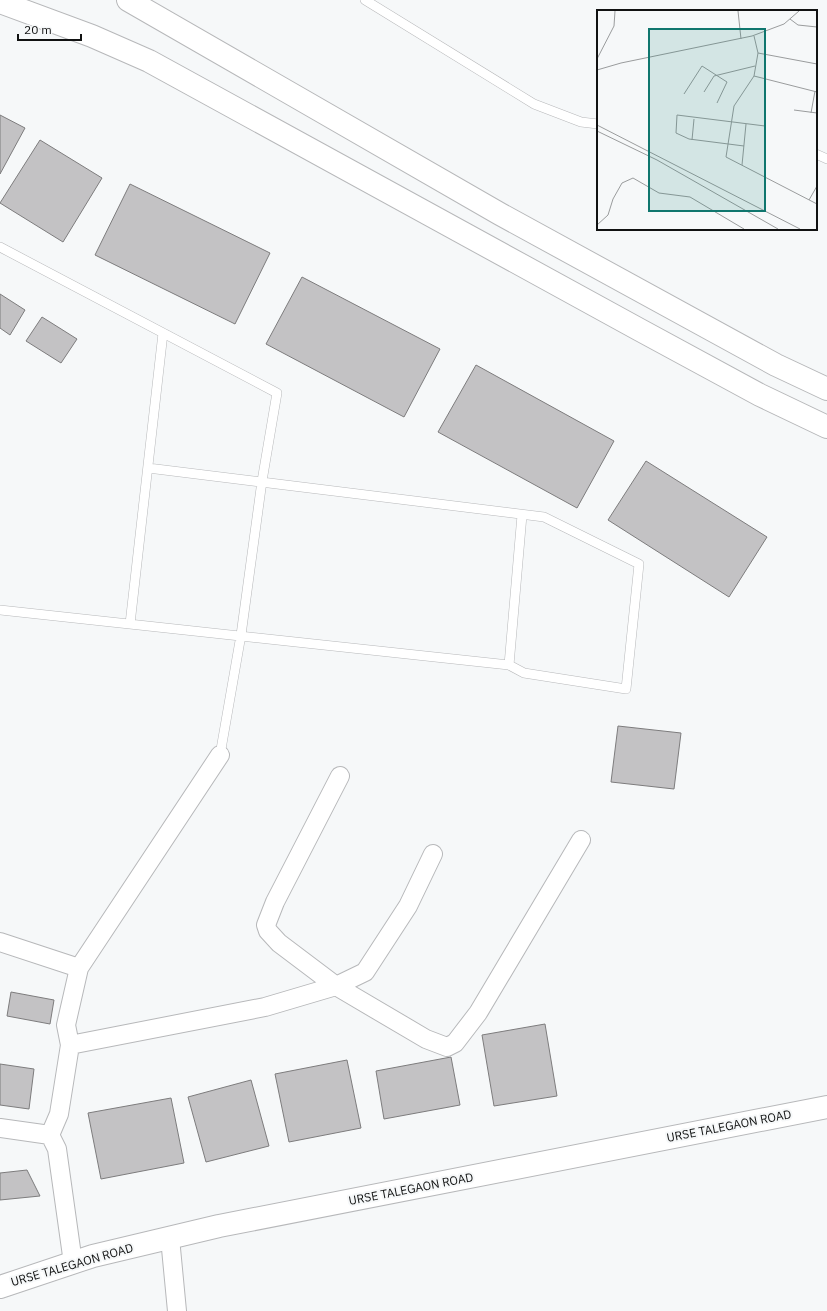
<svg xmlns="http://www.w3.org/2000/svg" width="827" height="1311" font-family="'IBM Plex Sans',sans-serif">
  <rect width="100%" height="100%" fill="#f6f8f9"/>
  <path fill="#c3c2c4" stroke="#7d7c7d" d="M0,115L25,128L0,174Z
    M40,140L102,178L63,242L0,203Z
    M130,184L270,253L235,324L95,255Z
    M302,277L440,349L404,417L266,344Z
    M0,294L25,310L10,335L0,328Z
    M42,317L77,339L61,363L26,341Z
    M476,365L614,441L577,508L438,432Z
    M646,461L767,537L729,597L608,520Z
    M618,726L681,733L674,789L611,782Z
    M11,992L54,1000L50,1024L7,1016Z
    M545,1024L557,1096L494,1106L482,1035Z
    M451,1057L460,1105L384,1119L376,1071Z
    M347,1060L361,1128L289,1142L275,1074Z
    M0,1064L34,1069L29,1109L0,1105Z
    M251,1080L269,1146L206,1162L188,1097Z
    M171,1098L184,1163L101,1179L88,1113Z
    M27,1170L40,1196L0,1200V1173Z"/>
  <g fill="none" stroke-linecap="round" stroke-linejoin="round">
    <g stroke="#b7b8ba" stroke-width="10">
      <path id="service" d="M365,0L534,104L581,122L598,124
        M816,154L827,159
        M0,247L277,393L262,481L241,635L220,755
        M0,610L509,665L524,673L626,689L639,564L544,517L148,468
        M130,624L163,333
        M509,665L522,515"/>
    </g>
    <g stroke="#b7b8ba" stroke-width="20">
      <path id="minor" d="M340,776L275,902L266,925L268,931L279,943L336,986L426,1039L447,1047L455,1043L478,1013L581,840
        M0,942L79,968
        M70,1045L265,1007L336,986L365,972L408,906L433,854
        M0,1128L50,1135
        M50,1135L59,1114L70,1045L66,1025L79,968L220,755
        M50,1135L57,1149L73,1263
        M170,1238L177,1311"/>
    </g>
    <g stroke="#b7b8ba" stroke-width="24">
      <path id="trunk" d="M128,0L500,214L776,365L827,389
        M0,2L92,36L149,61L640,330L760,395L827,427
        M0,1287L93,1256L219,1226L827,1107"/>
    </g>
    <use href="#service" stroke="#fff" stroke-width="9"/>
    <use href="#minor" stroke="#fff" stroke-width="18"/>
    <use href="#trunk" stroke="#fff" stroke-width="22"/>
  </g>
  <g text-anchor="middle" stroke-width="4" stroke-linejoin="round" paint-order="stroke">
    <g font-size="12" fill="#111212" stroke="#f6f8f9">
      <text transform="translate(729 1126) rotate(-11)" y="4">URSE TALEGAON ROAD</text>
      <text transform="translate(411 1189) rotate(-11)" y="4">URSE TALEGAON ROAD</text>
      <text transform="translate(72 1265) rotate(-16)" y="4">URSE TALEGAON ROAD</text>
    </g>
  </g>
  <g transform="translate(597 10)">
    <rect width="220" height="220" fill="#f6f8f9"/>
    <path fill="none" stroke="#9a9c9d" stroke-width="1" d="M141,1L144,29M193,9L201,15L220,17M157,26L161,43L157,66L137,96L129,147L220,194M161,43L220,54M0,49L17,16L18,1M0,60L24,53L155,26L187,14L202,1M157,66L220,82M107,82L117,66L158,56M87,84L105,56L130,72L120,93M197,100L220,103M214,103L218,81M0,115L203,219M0,121L60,150L181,219M95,130L97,109M147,136L92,129L79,123L80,105L168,116M145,155L149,114M212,190L220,176M0,215L11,205L16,189L25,173L36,168L62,183L93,187L147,219"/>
    <path fill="#0f766e" fill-opacity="0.15" stroke="#0f766e" stroke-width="2" d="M52,19H168V201H52Z"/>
    <rect width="220" height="220" fill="none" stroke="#111212" stroke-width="2"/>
  </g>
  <path d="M18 34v6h63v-6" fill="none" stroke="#111212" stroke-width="2"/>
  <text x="24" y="34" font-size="12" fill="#111212" stroke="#f6f8f9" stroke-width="3" paint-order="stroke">20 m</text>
</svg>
